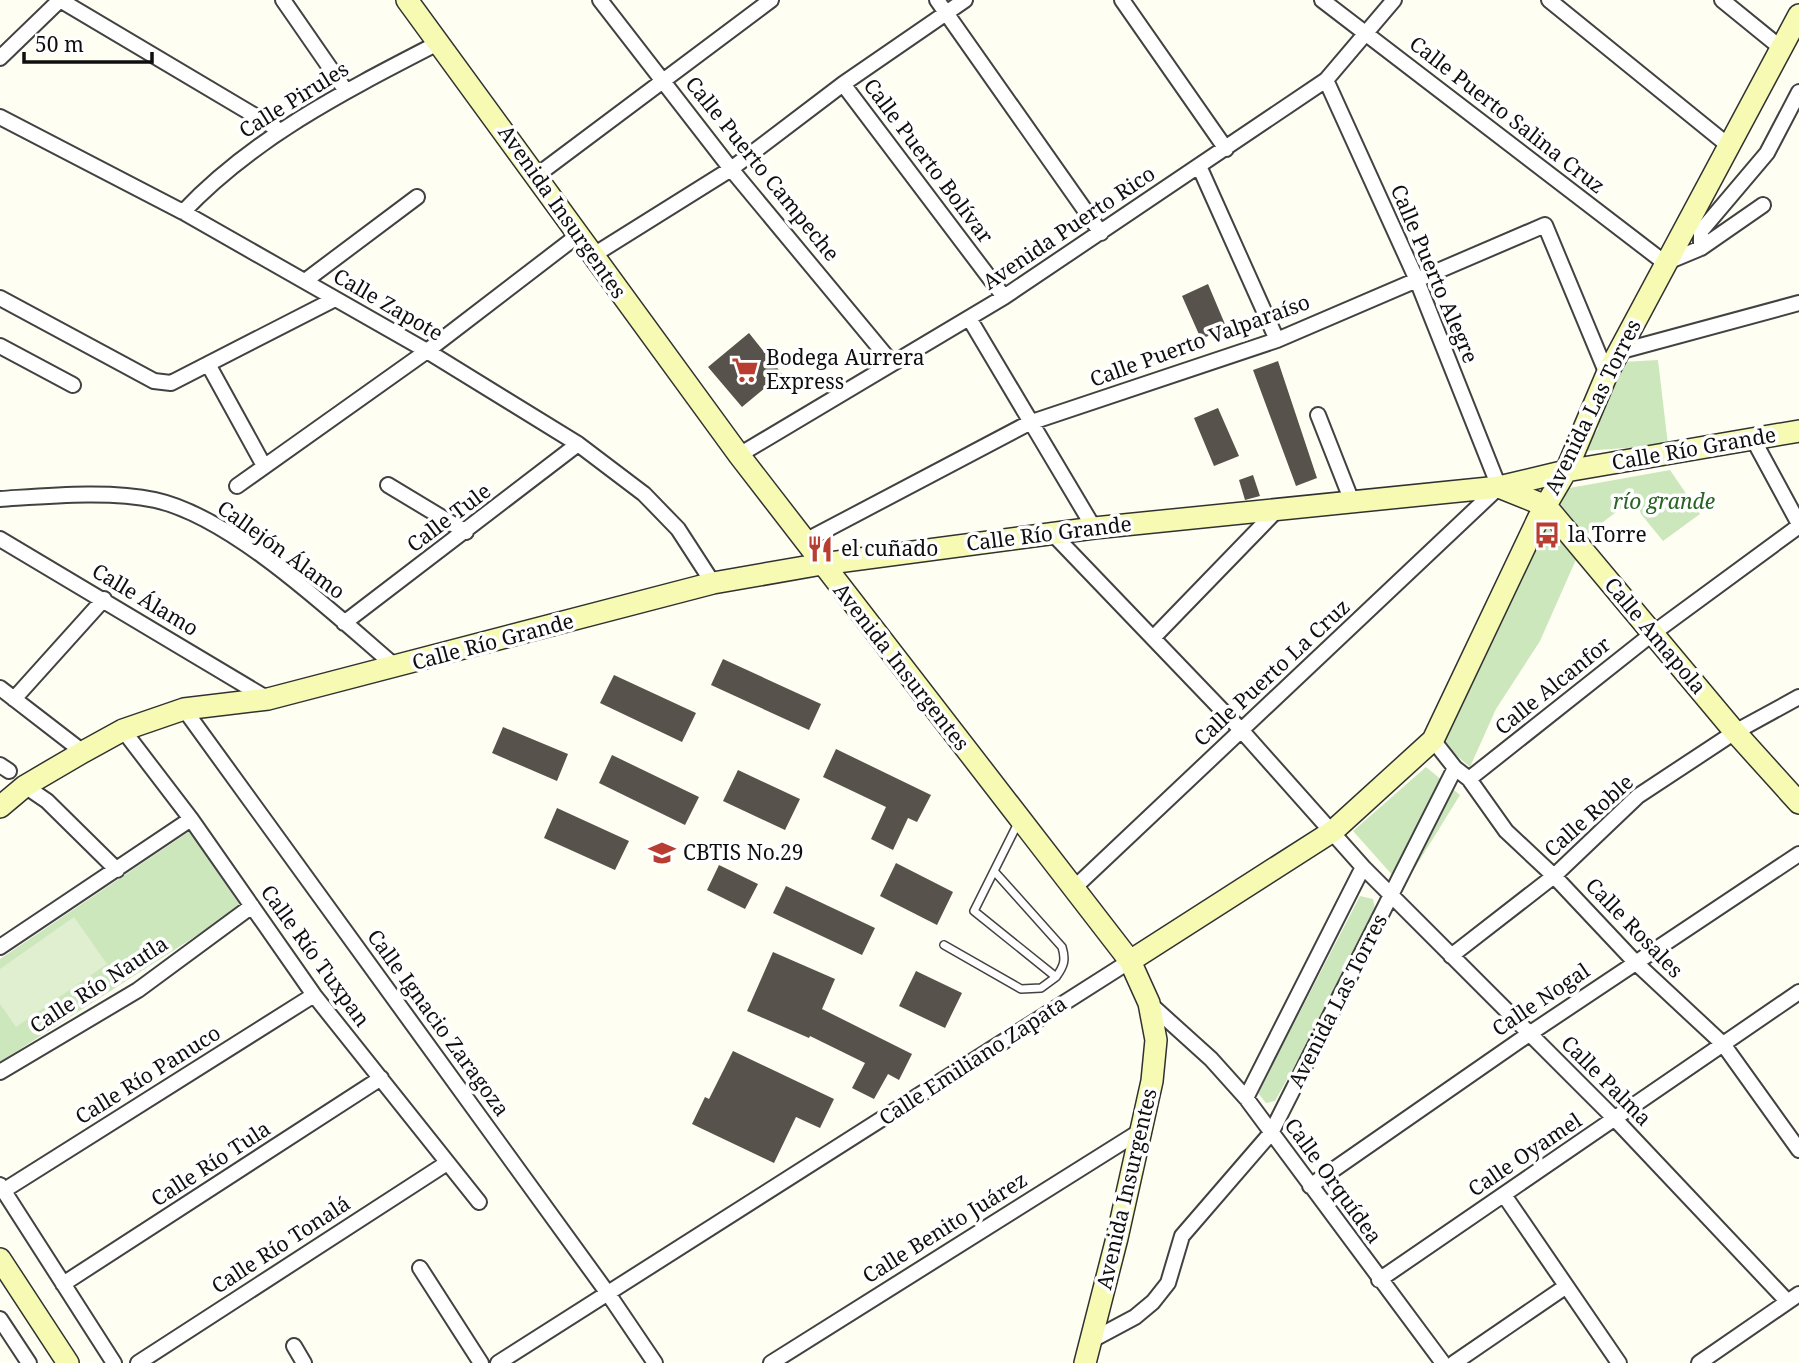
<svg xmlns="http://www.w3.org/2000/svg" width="1799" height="1363" font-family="'Noto Serif',serif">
  <rect width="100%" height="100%" fill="#fefef2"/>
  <path fill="#cde7bd" d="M1658,360L1668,445L1584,451L1598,429L1604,400L1622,362Z
    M1670,470L1700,514L1663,541L1641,514L1637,503H1628L1586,535L1560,504L1564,489Z
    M1541,521L1578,555L1540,641L1496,709L1470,767L1442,743Z
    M1426,767L1460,795L1403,887L1353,831Z
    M190,831L241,907L0,1062V959Z
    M1360,896L1373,899L1377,918L1275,1101L1266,1103L1258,1093Z"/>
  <path fill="#dfefcf" d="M74,917L107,964L16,1027L0,1004V969Z"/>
  <path fill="#57524c" d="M1208,284L1230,336L1216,342L1213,334L1201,339L1182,296Z
    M749,333L782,374L742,407L708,367Z
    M1278,361L1317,478L1296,486L1253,370Z
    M1218,408L1239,456L1214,466L1194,418Z
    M1253,475L1260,496L1245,500L1239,480Z
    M723,659L821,704L809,730L711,685Z
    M614,675L696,713L682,742L600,703Z
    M503,727L568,754L557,781L492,753Z
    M836,749L931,795L917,822L908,818L893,850L871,839L886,807L823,777Z
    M612,755L699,797L685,825L599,783Z
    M738,770L800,799L785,830L723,801Z
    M557,808L629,841L615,870L544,838Z
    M896,863L953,892L937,925L880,896Z
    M719,865L758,884L745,909L707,890Z
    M786,886L875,928L862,955L773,913Z
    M773,952L835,979L822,1009L912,1054L899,1080L888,1074L874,1099L852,1088L865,1063L810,1036L809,1038L747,1011Z
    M916,971L962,993L945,1028L899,1006Z
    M733,1051L834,1099L820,1128L796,1117L774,1163L692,1124L705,1097L709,1099Z"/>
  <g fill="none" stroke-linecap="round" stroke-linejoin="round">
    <g stroke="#424242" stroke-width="10">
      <path id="lane" d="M994,871L1062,947C1066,960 1064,966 1056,977L974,911C989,881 1004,851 1019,821
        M944,945L1021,989L1041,988L1056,977"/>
    </g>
    <g stroke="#424242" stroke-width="18">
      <path id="street" d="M60,0L279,130
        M283,0L346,91
        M600,0L731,169L892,363
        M937,0L1101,233
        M1122,0L1226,149
        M1322,0L1665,263L1701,248V231L1767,153L1799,92
        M1549,0L1729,146
        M1722,0L1781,48
        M0,58L60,0
        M843,84L1004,297
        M0,117L183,212L427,351L578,444L644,494L678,529L713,583
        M1199,166L1277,340
        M536,176L771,0
        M183,212C255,136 347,90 440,42
        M1701,248L1763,205
        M592,256L731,169L843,84L965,0
        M305,281L417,197
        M0,298L154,381L171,383L335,299
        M969,318L1094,528
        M0,346L73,385
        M1618,352L1799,303
        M208,364L263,464
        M1318,415L1351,499
        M1753,439L1799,524
        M739,455L1004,297L1326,80L1394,0
        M388,485L466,532
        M237,486L427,351L577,236
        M0,499C47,496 109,490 155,500C233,517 335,615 396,667
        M1052,533L1242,731L1363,867L1615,1119L1787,1301
        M0,539L268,699
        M805,541L1029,423L1277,340L1545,225L1607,374
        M344,623L578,444
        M1153,638L1279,508
        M0,688L83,752
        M14,699L104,599
        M184,709L609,1295L655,1363
        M123,730L191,819L314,995L479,1202
        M1433,740L1455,768L1469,779L1506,831L1554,876L1635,962L1723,1044L1799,1150
        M0,765L9,771
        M1469,779L1652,634L1799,526
        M25,786L47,801L117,870
        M1073,889L1499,487L1416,278L1326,80
        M0,947L191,819
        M1451,956L1554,876L1638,796L1735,732L1799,697
        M1149,1003L1211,1059L1246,1098L1443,1363
        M0,1072L138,990L252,906
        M1246,1098L1363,867
        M0,1185L114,1363
        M1310,1186L1529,1034L1799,854
        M3,1191L314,995
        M1504,1195L1619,1363
        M420,1268L481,1363
        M1379,1280L1799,992
        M63,1284L381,1078
        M0,1319L29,1363
        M1092,1340L1135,1317L1153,1302L1168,1283L1182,1236L1271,1133L1455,768
        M294,1346L304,1363
        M138,1363L447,1163
        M498,1363L1130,961
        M771,1363L1142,1130
        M1454,1363L1565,1287
        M1699,1363L1799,1294"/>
    </g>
    <g stroke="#313131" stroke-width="24">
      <path id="secondary" d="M407,0L739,455L1130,961L1149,1003L1156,1040L1152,1081L1117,1238L1085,1363
        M1499,487L1546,506L1735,732L1799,803
        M0,807L25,786L83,752L123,730L184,709L268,699L713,583L822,564L1094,528L1499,487L1566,471L1799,431
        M1130,961L1333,831L1433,740L1539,517L1566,471L1607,374L1799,15
        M0,1259L68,1363"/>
    </g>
    <use href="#lane" stroke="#fff" stroke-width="7"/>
    <use href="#street" stroke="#fff" stroke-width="14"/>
    <use href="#secondary" stroke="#f6fab2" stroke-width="21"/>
  </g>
  <defs>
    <g id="supermarket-bare" transform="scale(2.1)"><path d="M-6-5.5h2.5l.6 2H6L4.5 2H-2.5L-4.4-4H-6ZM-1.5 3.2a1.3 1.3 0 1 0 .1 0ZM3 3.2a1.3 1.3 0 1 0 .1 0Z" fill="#b73e30" stroke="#fff" stroke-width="2.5" paint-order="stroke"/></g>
    <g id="bus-bare" transform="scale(2.1)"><path d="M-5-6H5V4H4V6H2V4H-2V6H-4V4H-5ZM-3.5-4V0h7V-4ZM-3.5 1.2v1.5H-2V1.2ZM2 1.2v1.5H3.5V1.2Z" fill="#b73e30" stroke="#fff" stroke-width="2.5" paint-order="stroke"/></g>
    <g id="restaurant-bare" transform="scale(2.1)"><path d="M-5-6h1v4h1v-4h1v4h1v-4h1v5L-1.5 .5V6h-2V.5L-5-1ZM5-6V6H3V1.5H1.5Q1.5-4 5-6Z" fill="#b73e30" stroke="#fff" stroke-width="2.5" paint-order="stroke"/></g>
    <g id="school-bare" transform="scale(2.1)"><path d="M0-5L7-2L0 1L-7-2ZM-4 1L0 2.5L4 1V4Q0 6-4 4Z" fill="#b73e30" stroke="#fff" stroke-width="2.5" paint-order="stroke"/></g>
  </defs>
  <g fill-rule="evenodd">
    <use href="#supermarket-bare" x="745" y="370"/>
    <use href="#bus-bare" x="1547" y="535"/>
    <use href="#restaurant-bare" x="820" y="549"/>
    <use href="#school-bare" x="662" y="853"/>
  </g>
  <g text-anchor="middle" stroke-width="7" stroke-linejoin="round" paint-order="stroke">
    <g font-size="21" fill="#0f0f0f" stroke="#fff">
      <text transform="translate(294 100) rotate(-32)" y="7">Calle Pirules</text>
      <text transform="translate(1507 115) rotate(38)" y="7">Calle Puerto Salina Cruz</text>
      <text transform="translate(928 161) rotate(53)" y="7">Calle Puerto Bolívar</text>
      <text transform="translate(762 169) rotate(51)" y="7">Calle Puerto Campeche</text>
      <text transform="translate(562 212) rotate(55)" y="7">Avenida Insurgentes</text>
      <text transform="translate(1069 228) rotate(-34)" y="7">Avenida Puerto Rico</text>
      <text transform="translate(1434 274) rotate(67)" y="7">Calle Puerto Alegre</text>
      <text transform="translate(388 305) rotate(30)" y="7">Calle Zapote</text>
      <text transform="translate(1200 341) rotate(-20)" y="7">Calle Puerto Valparaíso</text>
      <text transform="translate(1593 407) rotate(-64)" y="7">Avenida Las Torres</text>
      <text transform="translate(1694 449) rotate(-10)" y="7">Calle Río Grande</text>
      <text transform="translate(449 518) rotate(-37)" y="7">Calle Tule</text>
      <text transform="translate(1049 534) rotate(-7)" y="7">Calle Río Grande</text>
      <text transform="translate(281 550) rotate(36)" y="7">Callejón Álamo</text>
      <text transform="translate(145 600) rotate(31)" y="7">Calle Álamo</text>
      <text transform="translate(1655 636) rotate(50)" y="7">Calle Amapola</text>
      <text transform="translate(493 642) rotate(-15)" y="7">Calle Río Grande</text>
      <text transform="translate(901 667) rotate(52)" y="7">Avenida Insurgentes</text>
      <text transform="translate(1272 673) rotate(-43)" y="7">Calle Puerto La Cruz</text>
      <text transform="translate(1553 686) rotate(-39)" y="7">Calle Alcanfor</text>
      <text transform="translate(1589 816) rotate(-42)" y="7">Calle Roble</text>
      <text transform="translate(1634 928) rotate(46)" y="7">Calle Rosales</text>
      <text transform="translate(315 956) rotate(54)" y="7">Calle Río Tuxpan</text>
      <text transform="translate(99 985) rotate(-33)" y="7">Calle Río Nautla</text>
      <text transform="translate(1541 1000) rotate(-34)" y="7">Calle Nogal</text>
      <text transform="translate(1338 1001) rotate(-63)" y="7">Avenida Las Torres</text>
      <text transform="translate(438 1023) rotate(54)" y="7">Calle Ignacio Zaragoza</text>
      <text transform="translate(973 1061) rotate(-33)" y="7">Calle Emiliano Zapata</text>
      <text transform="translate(148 1075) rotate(-32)" y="7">Calle Río Panuco</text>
      <text transform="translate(1606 1081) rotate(45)" y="7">Calle Palma</text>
      <text transform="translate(1525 1155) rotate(-34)" y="7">Calle Oyamel</text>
      <text transform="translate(211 1164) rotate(-33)" y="7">Calle Río Tula</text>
      <text transform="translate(1333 1181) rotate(54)" y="7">Calle Orquídea</text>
      <text transform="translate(1127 1189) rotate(-77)" y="7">Avenida Insurgentes</text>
      <text transform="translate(945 1228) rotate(-32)" y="7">Calle Benito Juárez</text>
      <text transform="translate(281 1245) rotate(-33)" y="7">Calle Río Tonalá</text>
    </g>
    <g font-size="21" fill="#0f0f0f" stroke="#fff" text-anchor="start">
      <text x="766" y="365">Bodega Aurrera<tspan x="766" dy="24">Express</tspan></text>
      <text x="1568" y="542">la Torre</text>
      <text x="841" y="556">el cuñado</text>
      <text x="683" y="860">CBTIS No.29</text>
    </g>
    <g font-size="21" font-style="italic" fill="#276323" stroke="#fff">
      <text x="1664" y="509">río grande</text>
    </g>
  </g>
  <path d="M24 52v10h128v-10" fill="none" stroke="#0f0f0f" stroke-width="3.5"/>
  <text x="35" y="52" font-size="21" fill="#0f0f0f" stroke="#ffffff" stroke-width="5" paint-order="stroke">50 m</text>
</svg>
